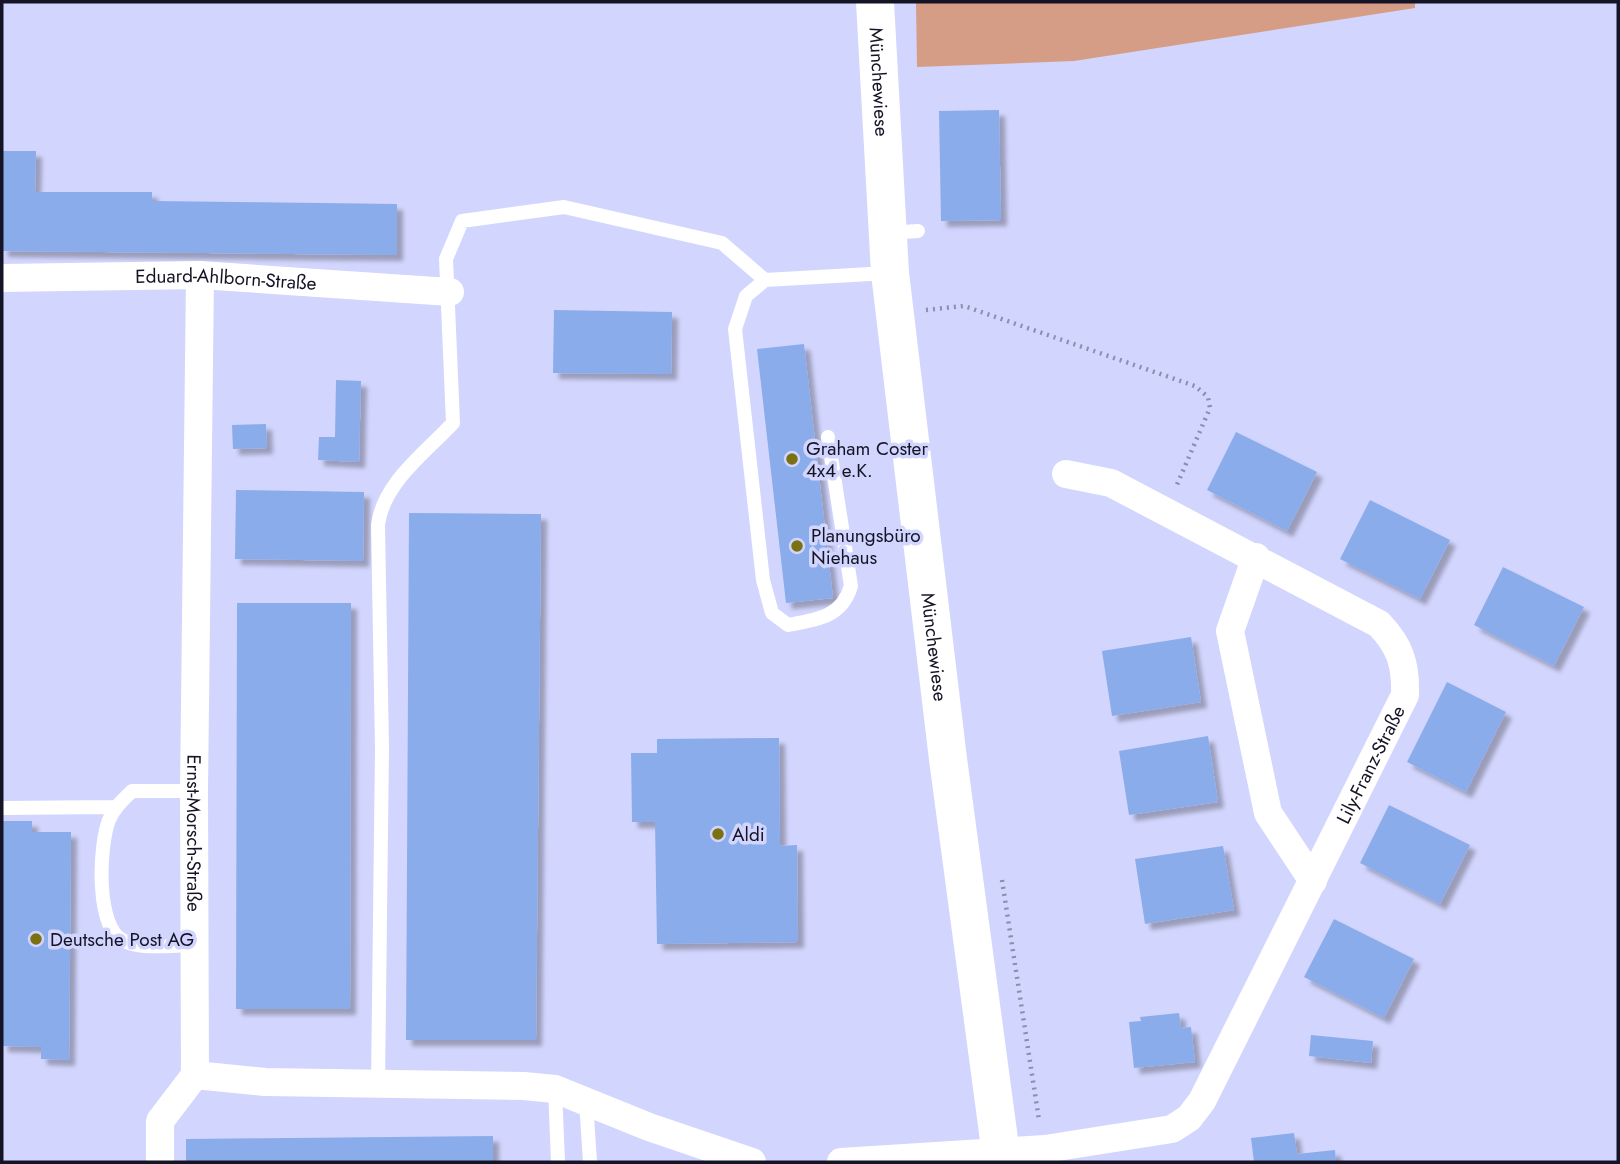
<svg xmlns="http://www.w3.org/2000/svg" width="1620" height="1164" font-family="Jost,sans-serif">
  <defs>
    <filter id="shadow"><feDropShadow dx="6" dy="6" stdDeviation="2" flood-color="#0004"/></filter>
  </defs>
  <rect width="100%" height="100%" fill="#d2d5fd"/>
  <path fill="#d69d86" d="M916,2H1415V8L1074,61L917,67Z"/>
  <path fill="#8aaceb" filter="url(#shadow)" d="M999,110L1001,220L941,221L939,111Z
    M2,151H36L35,192H152V201L397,204V255L2,251Z
    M554,310L672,312L671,374L553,373Z
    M804,344L833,598L786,603L757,349Z
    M336,380L361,381L359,462L318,460L319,437H335Z
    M266,424L267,448L233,449L232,425Z
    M1236,432L1317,472L1287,531L1207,490Z
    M236,490L364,492L363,561L235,559Z
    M1370,500L1450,540L1420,599L1340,559Z
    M409,513L541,514L536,1040H406Z
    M1503,567L1584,607L1554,666L1474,625Z
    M237,603H351L350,1009H236Z
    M1191,637L1201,702L1112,716L1102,651Z
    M1447,682L1506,712L1466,792L1407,762Z
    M1208,736L1218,802L1129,815L1119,751Z
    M779,738L780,846L797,845L798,942L657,944L655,822H632L631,753H657V739Z
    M1389,805L1470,845L1440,904L1360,863Z
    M2,821H32V832H71L69,1060L41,1059V1047L2,1046Z
    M1223,846L1234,910L1145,924L1135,859Z
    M1334,919L1414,959L1384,1018L1304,977Z
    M1179,1013L1181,1028L1191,1027L1195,1062L1134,1068L1129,1022L1141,1021L1140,1017Z
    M1311,1035L1373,1041L1371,1063L1309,1056Z
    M1294,1133L1297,1154L1335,1150L1336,1162H1254L1251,1138Z
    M493,1136V1162H186V1139Z"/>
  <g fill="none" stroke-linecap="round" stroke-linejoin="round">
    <path stroke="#8c8eae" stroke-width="4.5" stroke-dasharray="2 5" stroke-linecap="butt" d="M926,310L964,306L1195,386L1208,397L1210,408L1176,487
      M1002,880L1039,1120"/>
    <path stroke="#fff" stroke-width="14" d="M888,233L918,231
      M828,437L851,586C842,617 817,620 788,625L772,613L763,580L735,329L746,296L765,280L888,273
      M2,808L115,807
      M194,945C173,945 144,950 124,941C95,929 99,845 109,820C114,808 122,801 132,791H194
      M378,1084L382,748L378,525C383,483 425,453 453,423L446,259L462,221L564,207L722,243L765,280
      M555,1089L558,1162
      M586,1101L590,1162"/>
    <g stroke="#fff" stroke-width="28">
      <path id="s1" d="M200,275L194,791L195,1075L265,1082L524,1086L555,1089L649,1127L752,1162"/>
      <path id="s2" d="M2,278L200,275L450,292"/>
      <path d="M1256,557L1230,631L1268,813L1313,881"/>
      <path d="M160,1162V1121L195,1075"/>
      <path id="s3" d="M841,1162L1045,1149L1172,1129L1189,1118L1202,1101L1405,695C1406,664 1400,646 1379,624L1111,483L1066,474"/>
    </g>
    <path stroke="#fff" stroke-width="38" id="s4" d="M875,2L890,273L948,759L1002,1162"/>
  </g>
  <g fill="#7c7112" stroke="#d2d5fd" stroke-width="2.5">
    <circle cx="792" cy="459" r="7"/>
    <circle cx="797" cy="546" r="7"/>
    <circle cx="718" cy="834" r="7"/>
    <circle cx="36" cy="939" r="7"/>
  </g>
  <g text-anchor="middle" stroke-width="7" stroke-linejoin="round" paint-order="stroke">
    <g font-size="19" fill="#141426" stroke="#d2d5fd">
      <text dy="7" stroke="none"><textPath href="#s4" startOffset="80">Münchewiese</textPath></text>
      <text dy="7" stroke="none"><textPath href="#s2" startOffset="224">Eduard-Ahlborn-Straße</textPath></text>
      <text dy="7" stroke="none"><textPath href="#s4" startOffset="648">Münchewiese</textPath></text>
      <text dy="7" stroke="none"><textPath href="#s3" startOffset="751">Lily-Franz-Straße</textPath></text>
      <text dy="7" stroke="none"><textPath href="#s1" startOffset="558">Ernst-Morsch-Straße</textPath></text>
    </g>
    <g font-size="19" fill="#141426" stroke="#d2d5fd" text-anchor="start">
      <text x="806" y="455">Graham Coster<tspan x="806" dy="22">4x4 e.K.</tspan></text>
      <text x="811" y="542">Planungsbüro<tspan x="811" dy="22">Niehaus</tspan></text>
      <text x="732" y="841">Aldi</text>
      <text x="50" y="946">Deutsche Post AG</text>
    </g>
  </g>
  <rect width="1620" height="1164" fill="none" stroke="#141426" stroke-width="7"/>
</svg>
